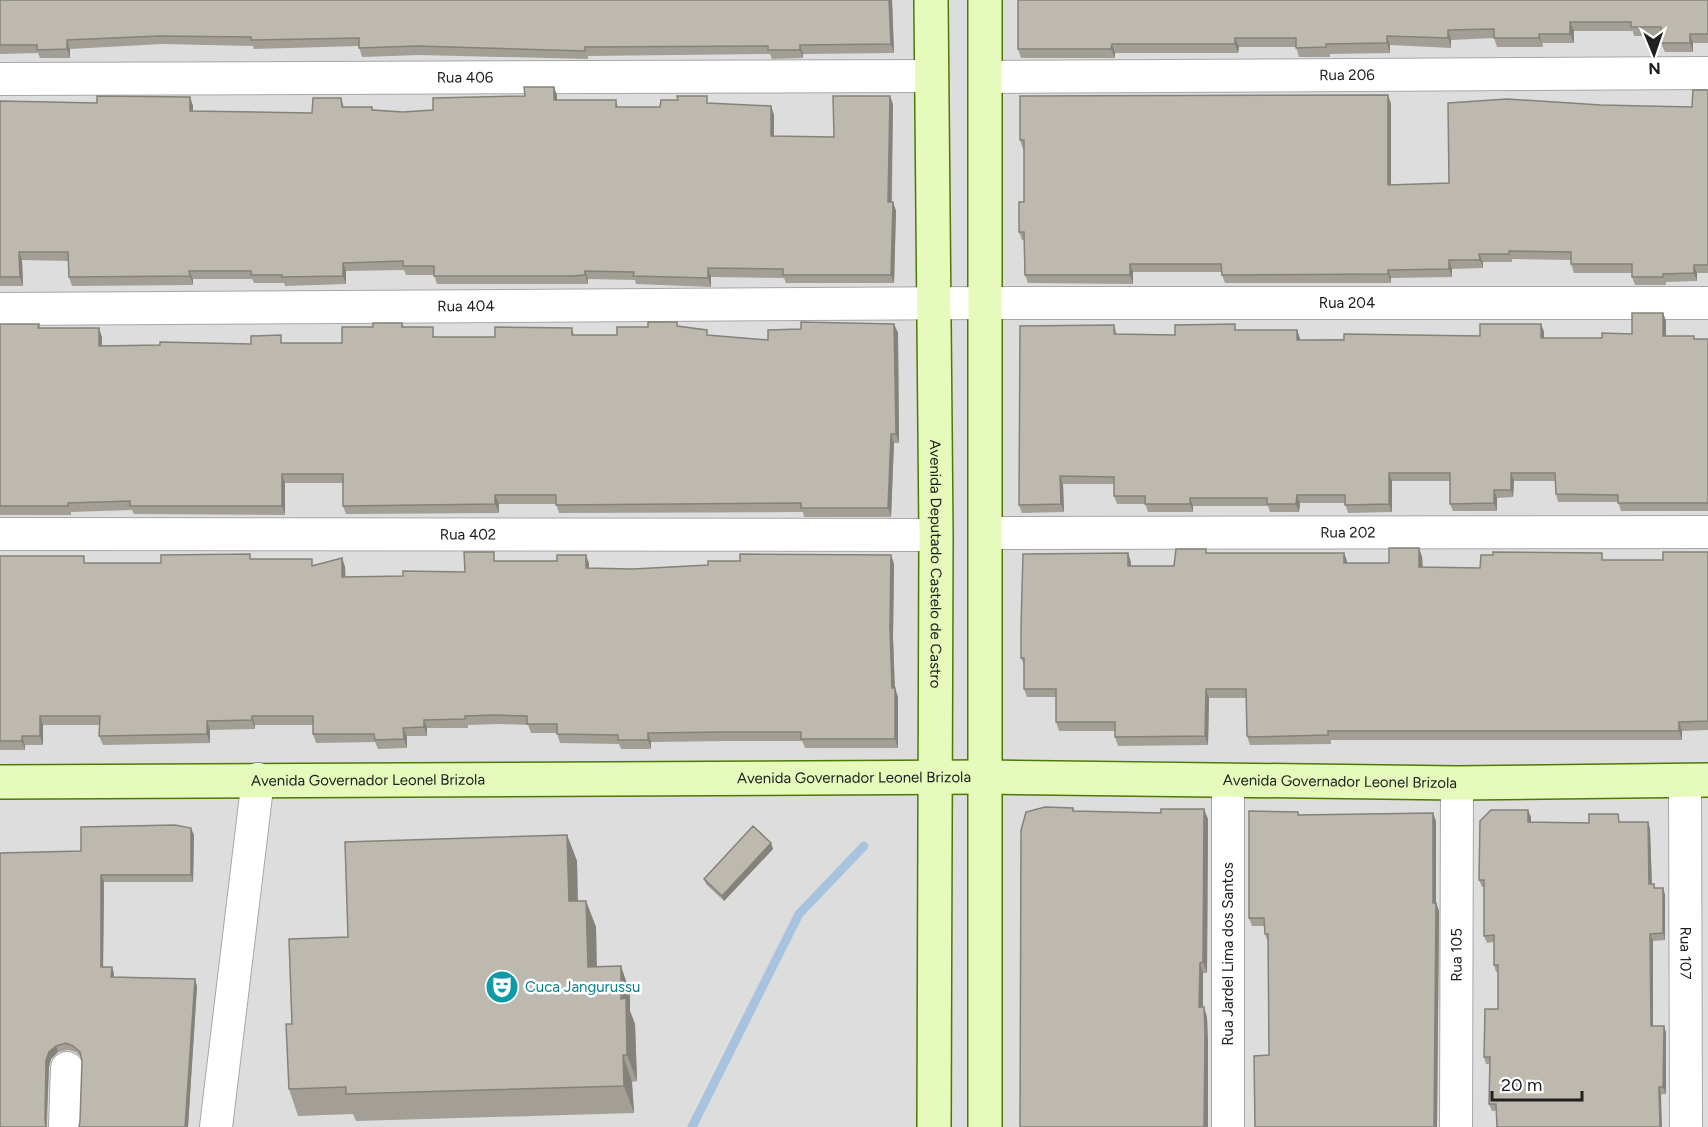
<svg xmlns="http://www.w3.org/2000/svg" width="1708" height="1127" font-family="Figtree,sans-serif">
  <rect width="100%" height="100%" fill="#f0f0e6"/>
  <path fill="#dedddd" d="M0,0H1708V1127H0Z"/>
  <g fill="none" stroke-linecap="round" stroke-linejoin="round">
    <path stroke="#a7c3de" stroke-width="9" d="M692,1127L799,914L864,846"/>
    <g stroke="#a7a7a7" stroke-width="34">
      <g id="street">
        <path id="s1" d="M985,77L1708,73"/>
        <path id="s2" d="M0,79L930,76"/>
        <path id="s3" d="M0,309L985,303H1708"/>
        <path id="s4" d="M986,533L1708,532"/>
        <path id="s5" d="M0,534L936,535"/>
        <path d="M1228,781V1127"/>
        <path id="s6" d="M1685,781L1686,1127"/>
        <path d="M65,1127L67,1068"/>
        <path d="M216,1127L258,779"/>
        <path id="s7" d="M1456,1127L1457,783"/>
      </g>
    </g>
    <g stroke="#4d7905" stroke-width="36">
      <g id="secondary">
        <path id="s8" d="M931,0L936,535L934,1127"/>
        <path d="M985,0V1127"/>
        <path id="s9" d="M0,782L986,777L1457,783L1708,780"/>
      </g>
    </g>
    <use href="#street" stroke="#fff" stroke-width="32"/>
    <use href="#secondary" stroke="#e6fabb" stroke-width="33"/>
  </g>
  <path fill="#a39f96" d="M0,0H892L894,53L803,54V58L772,59L770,54L588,56V59L420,55L362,57L359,46L254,49L253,46L162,44L70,49V58H40L38,53L0,54Z
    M1708,0V43H1693V52H1665L1661,43V36H1634L1633,31H1574V43H1542L1543,47H1497L1494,38L1451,40V48L1390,45V53L1330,54V57H1299L1296,47H1239L1238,53H1115V58H1021L1018,49Z
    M1708,90V273H1697V281L1666,282V285H1635L1632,277V273H1574L1571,264V260L1512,259V262H1483V268L1452,269V277L1391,278V283H1225L1221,272H1133V284L1028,283L1025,275L1024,240H1022L1019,232L1024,202V149H1023L1020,140L1388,95L1391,104V185L1449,183L1601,105L1692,107Z
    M557,95V100H616L618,107H660L709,103L771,106L774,115V136L834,137L893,104L892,202H893L896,211L894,283H786L784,278L711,277V287L636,284L635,280L588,279V284H437L434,275H406L404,270L346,271V284L285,286L284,283H254L252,279H193V285L72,286L69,277L68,261L22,260L23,286H0V101L97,103L190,97L193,106V111L312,113L341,98L344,107L403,112L433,110Z
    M1663,313L1666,321V336H1694L1695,339H1708V511H1621L1618,502H1558L1556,494L1555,481H1514L1513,497L1497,498V511H1453L1450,504V481H1392V512L1348,513L1345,503H1300L1299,512H1270L1268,506H1193V512H1148L1145,504H1117L1114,496V484H1063L1064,512L1022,513L1019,505L1114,325L1117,334L1175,335L1237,330H1297L1300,340L1480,336L1541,324L1544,332V338H1602L1632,334Z
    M677,322L678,326L709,335L768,340L801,329L894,324L898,333L899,443H894L891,517H804L803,512L559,513L556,504H499V513L346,514L343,506V483H285V515L134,514L132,510L71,512V515H0V324H39L40,328L102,337V346L342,343L373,327L402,323L404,327L437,337H495L572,328L574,335H617L648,327Z
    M1419,548L1422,557L1423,567L1480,568L1604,560H1663L1708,552V730L1682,731V740H1331V744L1254,745H1250L1247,736L1246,698H1209L1208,745L1118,746L1115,737V731H1059L1056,722V697H1027L1024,689V665L1021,658L1131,562V566H1174L1207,553H1344L1347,563H1389Z
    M891,555L894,564L893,637L895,688L898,697V748H805L802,741H729L651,742V749H621L619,744L560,743L557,733H531L528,725L499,724L468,725V728H427V736H407V748L378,749L375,742L316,743L313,734V725H255V729L210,730V743L103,745L99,736L100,725H43V745H25V750H0V556L87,563H161L252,559L314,565L342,558L345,567V577L403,576L465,572L497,561L589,563V568L633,569L708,565L740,561Z
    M1073,808L1074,811L1208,819L1207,973H1203V1007L1207,1017L1208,1045L1021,830Z
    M1298,812L1299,815L1436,821V903L1439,911L1437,1127H1255L1269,1055L1268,942L1265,934L1264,926H1252L1249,918Z
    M1531,817V822L1589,823L1648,822L1650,829L1652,884H1654L1655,888H1663L1665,895V940L1653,941V1026H1664L1666,1033V1094L1492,1111L1489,1104L1490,1064H1486L1484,1057L1498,1009V972H1496L1494,965V942L1487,943L1484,936V887H1482L1479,880Z
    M194,835L193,882H104L103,967H112L114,974V977L197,986L188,1127H79L80,1121L82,1061V1058L76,1052L68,1050L58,1052L51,1059L49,1067L47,1127H0L81,851Z
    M567,835L577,861L578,901H586L596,927L597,967L621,966L630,993V1011L635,1024L637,1081L632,1082L634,1113L356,1121L353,1114L298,1116L289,1089L292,1024L348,937Z
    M771,843L773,849L724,901L706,884L704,879Z"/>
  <path fill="#84827a" d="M889,0H892L894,53L891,44Z
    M1570,22L1574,31V43L1570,34Z
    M1448,30L1451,40V48L1448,38Z
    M1539,34L1542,43L1543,47L1539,38Z
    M1690,34L1693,43V52L1690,43Z
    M1387,36L1390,45V53L1387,43Z
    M1235,38L1239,47L1238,53L1235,44Z
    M67,40L70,49V58L67,49Z
    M1112,44L1115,53V58L1111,49Z
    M800,45L803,54V58L800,50Z
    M554,87L557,95V109L554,100Z
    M1388,95L1391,104V193L1388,185Z
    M890,96L893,104L891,211L888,202Z
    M190,97L193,106V120L190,111Z
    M771,106L774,115V145L771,136Z
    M893,202L896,211L894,283L891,275Z
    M19,252L22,260L23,286L20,277Z
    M1479,254L1483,262V268L1480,260Z
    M1449,260L1452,269V277L1449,269Z
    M343,263L346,271V284L343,276Z
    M1130,264L1133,272V284L1130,275Z
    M1694,265L1697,273V281L1694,273Z
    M708,268L711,277V287L708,278Z
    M1388,270L1391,278V283L1388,274Z
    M189,271L193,279V285L190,276Z
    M585,271L588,279V284L585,275Z
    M1663,313L1666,321V344L1663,336Z
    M894,324L898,333L899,443L896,434Z
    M1541,324L1544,332V346L1541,338Z
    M99,328L102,337V355L99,346Z
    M1297,330L1300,338V348L1297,340Z
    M891,434L894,443L891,517L888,508Z
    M1389,473L1392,481V512L1389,504Z
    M1511,473L1514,481L1513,497L1511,490Z
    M282,474L285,483V515L282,506Z
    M1060,476L1063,484L1064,512L1061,504Z
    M1494,490L1497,498V511L1494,503Z
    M495,495L499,504V513L495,504Z
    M1297,495L1300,503L1299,512L1296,504Z
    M1190,498L1193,506V512L1190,504Z
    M1419,548L1422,557L1423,576L1419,567Z
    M1128,553L1131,562V575L1128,566Z
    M1344,553L1347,561V572L1344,563Z
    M586,555L589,563V577L586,568Z
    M891,555L894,564L893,637L895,697L892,688L890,628Z
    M342,558L345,567L346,586L342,577Z
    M895,688L898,697V748L895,739Z
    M1206,689L1209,698L1208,745L1205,736Z
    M40,716L43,725V745L40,736Z
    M252,716L255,725V729L252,720Z
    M424,720L427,728V736L424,727Z
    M207,721L210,730V743L207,734Z
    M1679,722L1682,731V740L1679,731Z
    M403,728L407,736V748L404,739Z
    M648,733L651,742V749L648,740Z
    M22,736L25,745V750L22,741Z
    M1204,809L1208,819L1207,973L1203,962Z
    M1528,810L1531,817V829L1528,822Z
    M1433,813L1436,821V903L1439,911L1437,1127H1434L1433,903Z
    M1648,822L1650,829L1652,891L1649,884Z
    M191,828L194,835L193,882L191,875Z
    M567,835L577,861L578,928L569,901Z
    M771,843L773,849L724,901L722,896Z
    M101,875L104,882L103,974L101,967Z
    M1663,888L1665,895V940L1663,933Z
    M586,901L596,927L597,994L588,967Z
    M1650,934L1653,941V1033L1651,1026Z
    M1200,963L1203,973V1017L1199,1007Z
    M621,966L630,993V1011L635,1024L637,1081L627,1055L621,999Z
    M112,967L114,974L113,984L111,977Z
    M195,979L197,986L188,1127H185Z
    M1204,1007L1207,1017L1208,1045V1127H1204Z
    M1664,1026L1666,1033V1094L1663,1087Z
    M56,1046L58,1052L51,1059L49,1067L46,1127L45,1120L46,1060L49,1052Z
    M623,1055L632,1082L634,1113L624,1086Z
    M1659,1087L1661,1094L1662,1127H1660Z"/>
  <path fill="#bdb9af" stroke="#84827a" stroke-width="1.5" d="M0,0H889L891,44L800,45V50H768V46L585,47V51L417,46L359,48V38L251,40V37L159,36L67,40V49L37,50V45H0Z
    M1018,0H1708V34H1690V43H1661V27H1631V22H1570V34H1539V38H1494V29L1448,30V38L1387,36V43L1326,44V47L1296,48V38H1235V44H1112L1111,49H1018Z
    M524,87H554V100H616V107H660L661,100H678L677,96H707V103L771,106V136L834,137L833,96H890L888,202H893L891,275H783V269L708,268V278L633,276L634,272L585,271V275L572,276H434V266H403V261L343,263V276L282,277V275H251V271H189L190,276L69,277L68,252H19L20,277H0V101L97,103V96L190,97V111L312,113L313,98H341L342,107H372V110L403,112L433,110V98L525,96Z
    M1693,90H1708V265H1694V273L1663,274V277H1632V264H1571V252L1509,251V254H1479L1480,260H1449V269L1388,270V274L1222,275L1221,264H1130V275H1025L1024,232H1019V202H1024V140H1020V96L1388,95V185L1449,183L1448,103L1507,99L1601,105L1692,107Z
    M1632,313H1663V336H1694V339H1708V503H1618V495L1556,494L1555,473H1511V490H1494V503L1450,504V473H1389V504L1345,505V495H1297L1296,504H1267V498H1190V504H1145V496H1114V477L1060,476L1061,504L1019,505L1020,326L1114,325V334L1175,335V325L1235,324V330H1297V340H1344V334L1480,336V324H1541V338H1602V333L1632,334Z
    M648,322H677V326L707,330V335L768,340V330L801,329V322L894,324L896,434H891L888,508H801V503L556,505V495H495V504L343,506V474H282V506H130V501L68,503V506H0V324H39L38,328H99V346L160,345V342L251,344V336L281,335V343H342V327H373V323H402V327H433V337H495V327L572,328V335H617V327H648Z
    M1389,548H1419V567L1480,568L1481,555H1493V552L1602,553V560H1663V552H1708V721L1679,722V731H1328V735L1251,737L1247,736L1246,689H1206L1205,736L1115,737V722H1056V689H1024V658H1021V627L1023,554L1128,553V566H1174L1176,549H1206V553H1344V563H1389Z
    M464,552H494V561H557V555H586V568L633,569L708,565V561H740V554L891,555L890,628L892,688H895V739H801V732H725L648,733V740H618V735L557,734V724H527V716L496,715L465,716V719L424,720V727L403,728L404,739L375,740L374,734H313V716H252V720L207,721V734L99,736L100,716H40V736H22V741H0V556H84V563H161V555L250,554V559H312V566L342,558V577L403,576V571L465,572Z
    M1045,807L1073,808V811L1161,813V809H1204L1203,962L1200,963L1199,1007H1204L1205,1034L1204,1127H1020L1021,830L1026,812Z
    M1491,810H1528V822L1589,823V814H1618L1619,822H1648L1649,884H1654V888H1663V933L1650,934L1651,1026H1664L1663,1087H1659L1660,1127H1497L1496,1104H1489L1490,1057H1484L1485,1009H1498V965H1494V935L1484,936V880H1479L1480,821Z
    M1249,811L1298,812V815L1433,813V903H1436L1434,1127H1255L1254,1056L1269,1055L1268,934H1265L1264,918H1249Z
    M175,825L191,828V875H101V967H112L111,977L195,979L185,1127H79L80,1121L82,1061L80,1052L73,1046L66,1043L56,1046L49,1052L46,1060L45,1120L46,1127H0V853L81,851V827Z
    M753,826L771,843L722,896L704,879Z
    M567,835L569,901H586L588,967L621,966V999L626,998L627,1055H623L624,1086L346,1094V1087L289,1089L286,1024H292L289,939L348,937L345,842Z"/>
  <defs>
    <g id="theatre-disc" transform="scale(1.725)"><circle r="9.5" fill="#0f9aa8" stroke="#fff"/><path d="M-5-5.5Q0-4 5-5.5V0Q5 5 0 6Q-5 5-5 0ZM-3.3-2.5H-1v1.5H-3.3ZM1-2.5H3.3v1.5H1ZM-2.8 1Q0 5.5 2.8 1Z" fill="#fff"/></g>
  </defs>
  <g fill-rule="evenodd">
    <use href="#theatre-disc" x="502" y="987"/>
  </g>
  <g text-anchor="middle" stroke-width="5" stroke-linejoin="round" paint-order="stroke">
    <g font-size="15" fill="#202020" stroke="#fff">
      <text dy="5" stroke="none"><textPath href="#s1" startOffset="362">Rua 206</textPath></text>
      <text dy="5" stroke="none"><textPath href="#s2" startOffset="465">Rua 406</textPath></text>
      <text dy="5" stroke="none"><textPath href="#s3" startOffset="1347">Rua 204</textPath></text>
      <text dy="5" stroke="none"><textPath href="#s3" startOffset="466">Rua 404</textPath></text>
      <text dy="5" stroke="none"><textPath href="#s4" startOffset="362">Rua 202</textPath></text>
      <text dy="5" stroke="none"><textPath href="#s5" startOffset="468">Rua 402</textPath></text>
      <text dy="5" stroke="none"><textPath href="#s8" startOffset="564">Avenida Deputado Castelo de Castro</textPath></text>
      <text dy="5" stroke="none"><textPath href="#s9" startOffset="854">Avenida Governador Leonel Brizola</textPath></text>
      <text dy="5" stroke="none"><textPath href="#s9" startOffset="368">Avenida Governador Leonel Brizola</textPath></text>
      <text dy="5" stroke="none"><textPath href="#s9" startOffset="1340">Avenida Governador Leonel Brizola</textPath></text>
      <text transform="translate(1228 954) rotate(-90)" y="5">Rua Jardel Lima dos Santos</text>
      <text dy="5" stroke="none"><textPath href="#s6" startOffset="172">Rua 107</textPath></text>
      <text dy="5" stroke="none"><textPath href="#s7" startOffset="172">Rua 105</textPath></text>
    </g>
    <g font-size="15" fill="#0d838f" stroke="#fff" text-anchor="start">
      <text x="525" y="992">Cuca Jangurussu</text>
    </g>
  </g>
  <g transform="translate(1654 54) rotate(178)" stroke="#ffffff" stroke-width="4.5" paint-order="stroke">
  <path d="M0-4.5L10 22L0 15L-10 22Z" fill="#202020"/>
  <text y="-9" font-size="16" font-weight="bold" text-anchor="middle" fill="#202020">N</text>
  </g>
  <path d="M1492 1091v9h90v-9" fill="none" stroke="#202020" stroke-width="3"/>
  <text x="1501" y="1091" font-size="18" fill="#202020" stroke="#ffffff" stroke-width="4.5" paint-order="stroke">20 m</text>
</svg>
